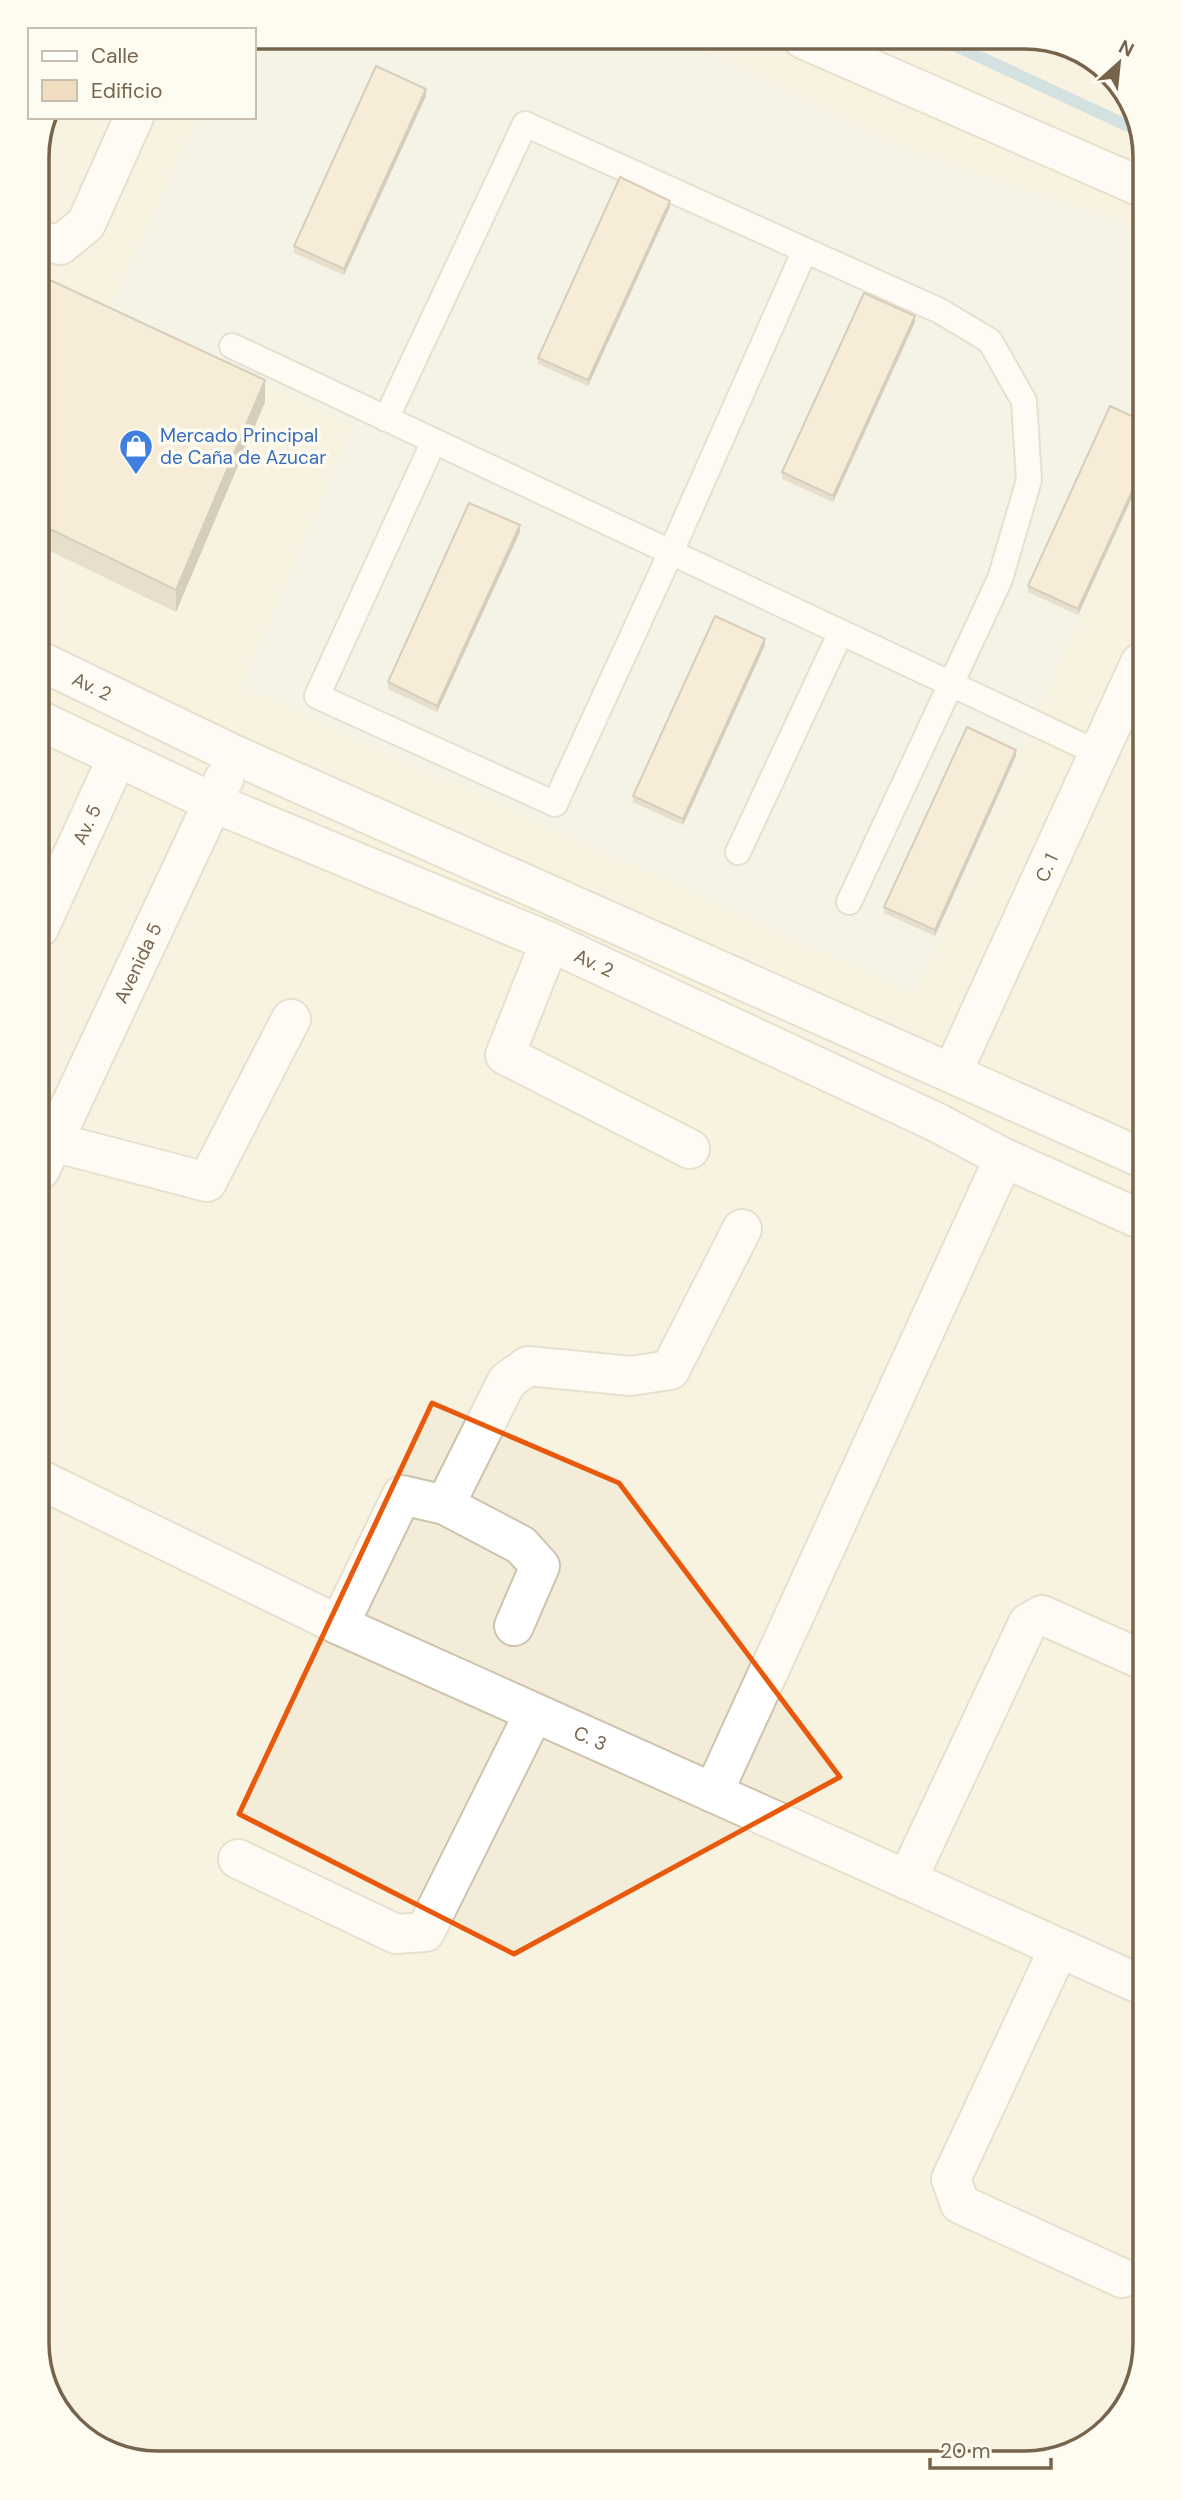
<svg xmlns="http://www.w3.org/2000/svg" width="1182" height="2500" font-family="'DM Sans',sans-serif">
  <rect width="100%" height="100%" fill="#fcf8ea"/>
  <path fill="#f3ecd8" d="M1033,37L1098,61L1139,118L1145,2343L1125,2410L1064,2457L149,2463L84,2438L43,2382L37,150L52,117H254V44Z"/>
  <path fill="#edeae2" d="M679,40L757,77L886,142L1139,229L1140,479L915,994L242,686L354,425L110,308L198,117H254V44Z"/>
  <g fill="none" stroke-linecap="round" stroke-linejoin="round">
    <path stroke="#a5c5d7" stroke-width="12" d="M939,38L1139,131"/>
    <g stroke="#cec3af" stroke-width="28">
      <path id="service" d="M232,346L1100,754
        M386,419L525,124L940,311L990,341L1024,401L1029,480L1000,579L849,902
        M434,441L317,696L555,804L671,552L805,250
        M738,852L841,632"/>
    </g>
    <g stroke="#cec3af" stroke-width="42">
      <g id="minor">
        <path d="M803,39L1139,186"/>
        <path d="M37,240L60,245L86,224L134,117"/>
        <path id="s1" d="M38,660L235,755L1142,1158"/>
        <path id="s2" d="M39,720L214,803L550,942L936,1122L1004,1158L1142,1220"/>
        <path id="s3" d="M39,928L117,758"/>
        <path d="M550,942L505,1055L690,1149"/>
        <path id="s4" d="M952,1073L1140,663"/>
        <path d="M53,1142L207,1182L291,1019"/>
        <path id="s5" d="M40,1170L224,779"/>
        <path id="s6" d="M41,1480L339,1625L1144,1986"/>
        <path d="M445,1505L507,1381L528,1366L631,1376L670,1370L742,1229"/>
        <path d="M339,1625L402,1495L445,1505L521,1545L540,1566L514,1626"/>
        <path d="M713,1793L1004,1158"/>
        <path d="M238,1859L396,1934L425,1932L534,1713"/>
        <path d="M907,1880L1028,1623L1042,1615L1143,1660"/>
        <path d="M1059,1948L951,2179L960,2204L1122,2278"/>
      </g>
    </g>
    <use href="#service" stroke="#fff" stroke-width="24"/>
    <use href="#minor" stroke="#fff" stroke-width="38"/>
  </g>
  <path fill="#cfbfa7" d="M426,96L344,275L294,253V246Z
    M670,207L588,386L538,364V358Z
    M37,274L265,402L176,612L46,549Z
    M915,322L833,502L782,479V472Z
    M1140,420V480L1078,615L1028,592V586Z
    M520,532L437,712L388,689V682Z
    M765,645L683,825L633,802V796Z
    M1016,756L935,936L884,913V907Z"/>
  <path fill="#a99b88" d="M426,89V96L344,275V269Z
    M670,201V207L588,386V380Z
    M915,316V322L833,502V496Z
    M265,380V402L176,612V590Z
    M1140,474V480L1078,615V609Z
    M520,525V532L437,712V706Z
    M46,527V549L38,568V546Z
    M765,639V645L683,825V819Z
    M1016,750V756L935,936V930Z"/>
  <path fill="#f1dec2" stroke="#a99b88" stroke-width="2" d="M376,66L426,89L344,269L294,246Z
    M620,177L670,201L588,380L538,358Z
    M37,274L265,380L176,590L46,527L38,546Z
    M864,293L915,316L833,496L782,472Z
    M1110,406L1140,420V474L1078,609L1028,586Z
    M469,503L520,525L437,706L388,682Z
    M715,616L765,639L683,819L633,796Z
    M967,727L1016,750L935,930L884,907Z"/>
  <path d="M0 0H1182V2500H0ZM432,1403L619,1483L840,1777L514,1954L239,1814Z" fill="#fcf8ea" fill-opacity=".55" fill-rule="evenodd"/>
  <path fill="none" stroke="#e8590c" stroke-width="5" stroke-linejoin="round" d="M432,1403L619,1483L840,1777L514,1954L239,1814Z"/>
  <defs>
    <g id="shop-pin" transform="scale(1.75)"><path d="M0 17L-7.5 6A9.5 9.5 0 1 1 7.5 6Z" fill="#3f7fe0" stroke="#fefcf0"/><path d="M-5-2.5h2.3a2.7 3.5 0 0 1 5.4 0H5L5.5 6h-11ZM-1.5-2.5h3a1.5 2.3 0 0 0-3 0Z" fill="#fff"/></g>
  </defs>
  <g fill-rule="evenodd">
    <use href="#shop-pin" x="136" y="446"/>
  </g>
  <g text-anchor="middle" stroke-width="7" stroke-linejoin="round" paint-order="stroke">
    <g font-size="19" fill="#366cbe" stroke="#fefcf0" text-anchor="start">
      <text x="160" y="442">Mercado Principal<tspan x="160" dy="22">de Caña de Azucar</tspan></text>
    </g>
    <g font-size="19" fill="#76644d" stroke="#fefcf0">
      <text dy="7" stroke="none"><textPath href="#s1" startOffset="60">Av. 2</textPath></text>
      <text dy="7" stroke="none"><textPath href="#s3" startOffset="114">Av. 5</textPath></text>
      <text dy="7" stroke="none"><textPath href="#s4" startOffset="226">C. 1</textPath></text>
      <text dy="7" stroke="none"><textPath href="#s2" startOffset="606">Av. 2</textPath></text>
      <text dy="7" stroke="none"><textPath href="#s5" startOffset="229">Avenida 5</textPath></text>
      <text dy="7" stroke="none"><textPath href="#s6" startOffset="607">C. 3</textPath></text>
    </g>
  </g>
  <path d="M0 0H1182V2500H0ZM157 49H1025A108 108 0 0 1 1133 157V2343A108 108 0 0 1 1025 2451H157A108 108 0 0 1 49 2343V157A108 108 0 0 1 157 49Z" fill="#fefcf0" fill-rule="evenodd"/>
  <path fill="none" stroke="#76644d" stroke-width="3.5" d="M157 49H1025A108 108 0 0 1 1133 157V2343A108 108 0 0 1 1025 2451H157A108 108 0 0 1 49 2343V157A108 108 0 0 1 157 49Z"/>
  <rect x="28" y="28" width="228" height="91" fill="#fefcf0" stroke="#c8bfaf" stroke-width="2"/>
  <rect x="42" y="51" width="35" height="10" fill="#ffffff" stroke="#c8bfaf" stroke-width="2"/>
  <text x="91" y="63" font-size="21" fill="#76644d">Calle</text>
  <rect x="42" y="80" width="35" height="21" fill="#f1dec2" stroke="#c8bfaf" stroke-width="2"/>
  <text x="91" y="98" font-size="21" fill="#76644d">Edificio</text>
  <g transform="translate(1119 63) rotate(27)" stroke="#fefcf0" stroke-width="5" paint-order="stroke">
  <path d="M0-5L12 26L0 18L-12 26Z" fill="#76644d"/>
  <text y="-10" font-size="19" font-weight="bold" text-anchor="middle" fill="#76644d">N</text>
  </g>
  <path d="M930 2458v10h121v-10" fill="none" stroke="#76644d" stroke-width="3.5"/>
  <text x="940" y="2458" font-size="21" fill="#76644d" stroke="#fefcf0" stroke-width="5" paint-order="stroke">20 m</text>
</svg>
